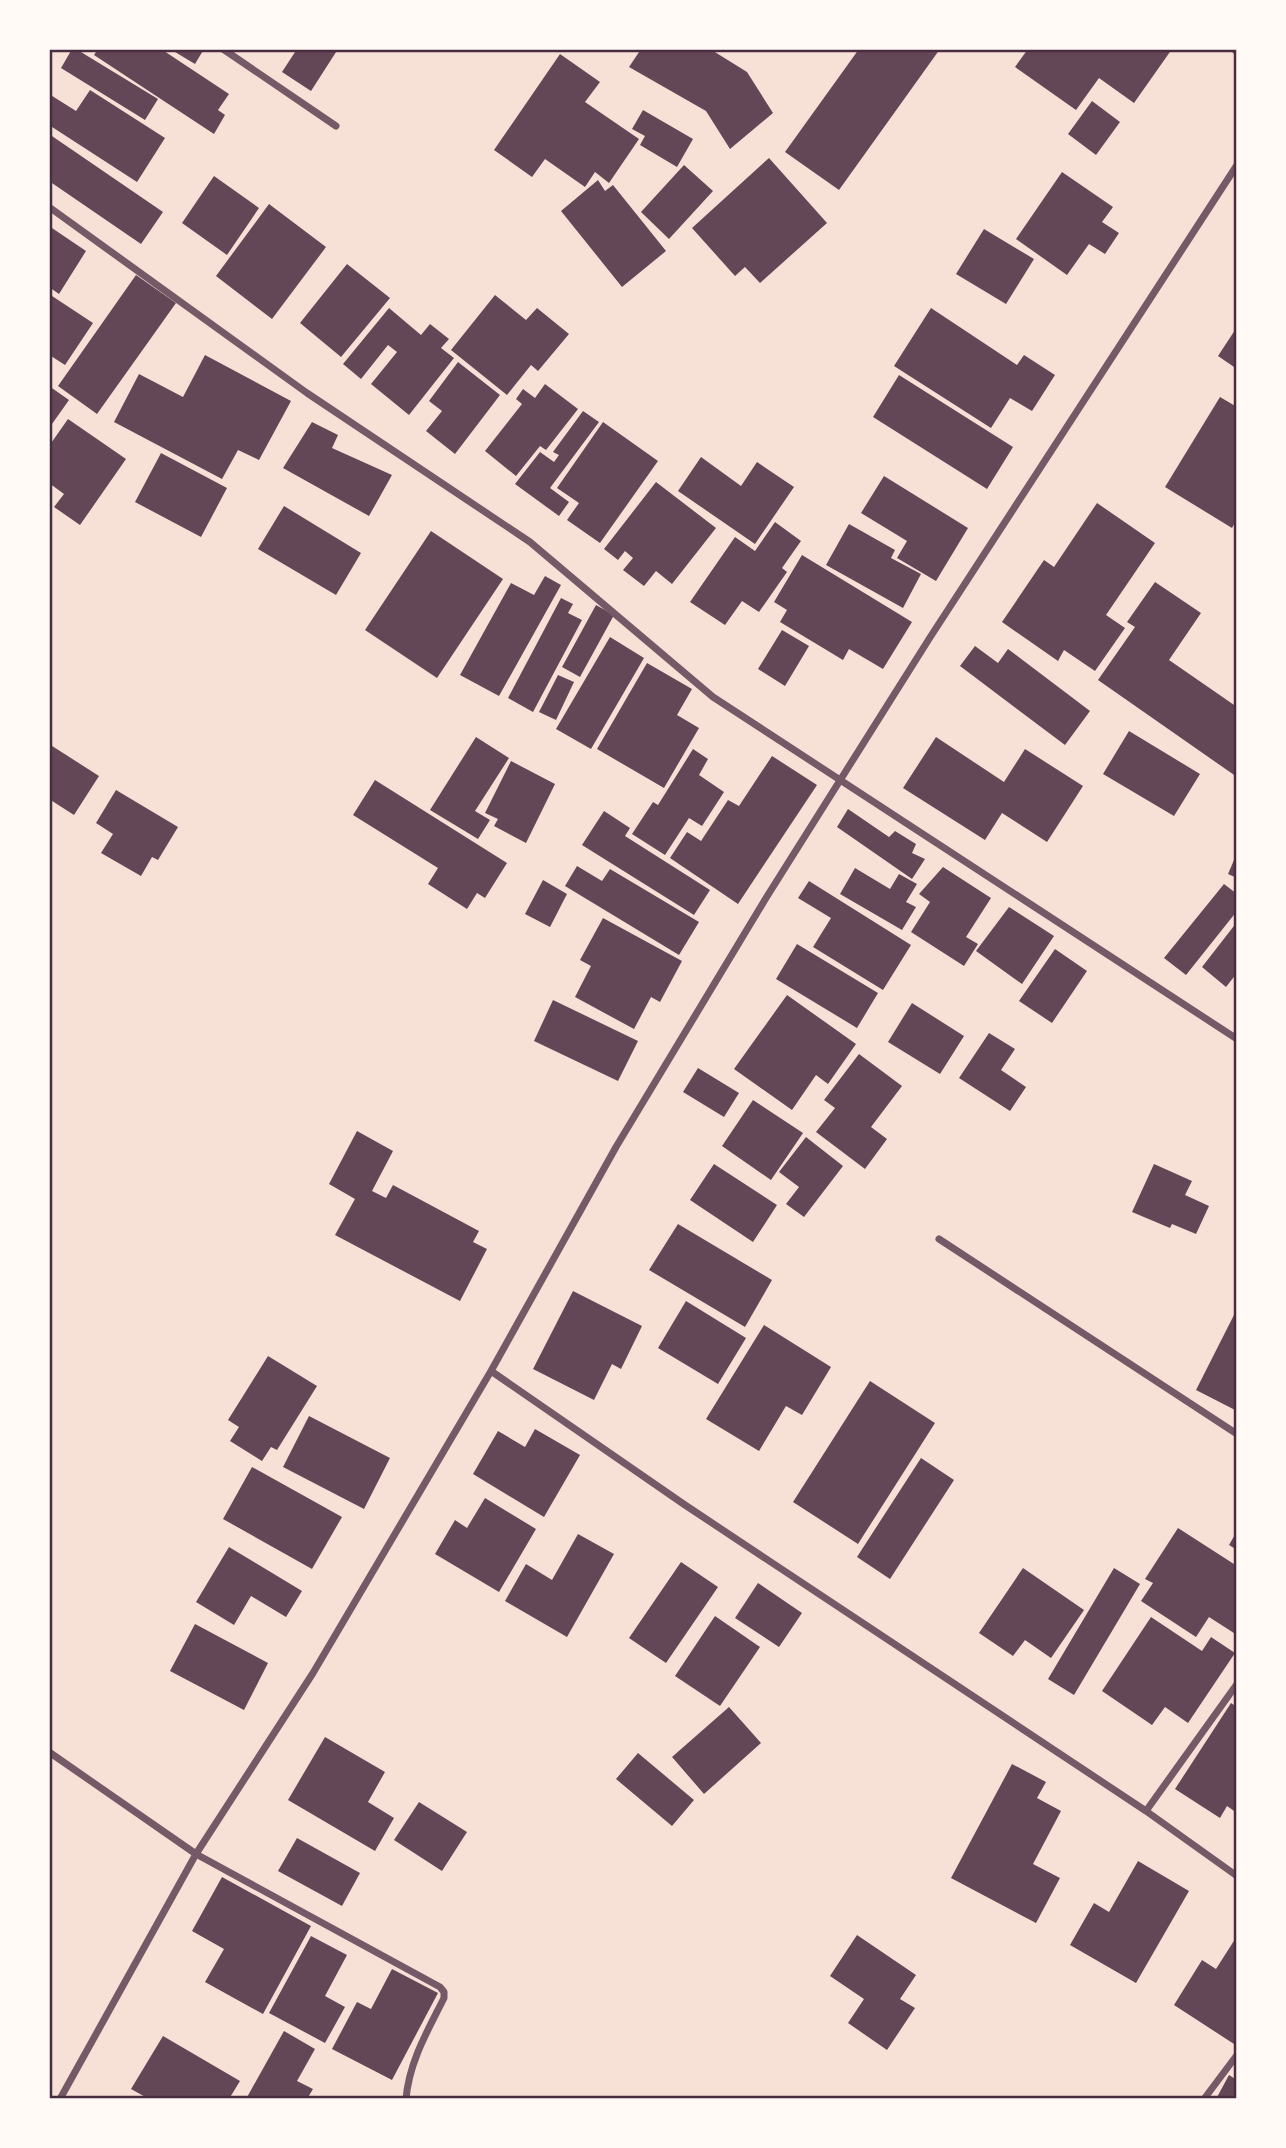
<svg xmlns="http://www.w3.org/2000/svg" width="1286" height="2148" font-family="Ubuntu,sans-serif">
  <rect width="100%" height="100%" fill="#f7e1d7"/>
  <path fill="#644757" d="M72,49H76L158,99L145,120L61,68Z
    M98,49H161L229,94L218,110L225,115L214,134L94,55Z
    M170,49H204L195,64Z
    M297,49H338L311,91L282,72Z
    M641,49H710L747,72L773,113L730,149L706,111L629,67Z
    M859,49H940L839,190L785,152Z
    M1028,49H1172L1134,103L1099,78L1076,110L1015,67Z
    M560,54L600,82L585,102L639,139L609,183L595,172L585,187L545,159L532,177L494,150Z
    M90,90L165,138L137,182L49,125V94L76,111Z
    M1092,101L1120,122L1096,155L1068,134Z
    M643,110L693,139L677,167L640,145L645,136L632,129Z
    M49,134L163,212L141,244L49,181Z
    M769,158L827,223L760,283L745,267L735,276L692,228Z
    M684,165L713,191L669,239L641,212Z
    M1062,172L1113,207L1102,222L1119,233L1105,254L1089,244L1067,275L1016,239Z
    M214,176L259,208L227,255L182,223Z
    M598,180L605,191L613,185L666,251L622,287L561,211Z
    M269,204L326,247L272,319L216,276Z
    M49,226L86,251L59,294L49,287Z
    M984,229L1034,259L1006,304L956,274Z
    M347,264L390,298L341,357L300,323Z
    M136,275L176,303L97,414L58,386Z
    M49,294L93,323L65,365L51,356L49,359Z
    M495,295L526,320L537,308L569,334L538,371L531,365L507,395L451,350Z
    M389,308L421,335L430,324L449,339L441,348L454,358L409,415L371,384L397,352L388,345L361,379L343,364Z
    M931,308L1017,365L1024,355L1055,375L1032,411L1010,398L991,428L894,366Z
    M1237,327V369L1218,356Z
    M205,355L291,401L259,460L238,450L222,479L114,422L139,374L183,397Z
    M458,362L500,395L455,454L426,431L442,411L429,401Z
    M899,375L1013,447L987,489L873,417Z
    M545,384L578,409L546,450L540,446L516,476L485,451L522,404L516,399L523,389L535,398Z
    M49,386L69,400L52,424L49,422Z
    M1220,397L1237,407V519L1232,528L1165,487Z
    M583,411L599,422L550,488L569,502L559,516L515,484L540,452L554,462L559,455L553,452Z
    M68,419L126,459L80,525L54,507L64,494L49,483V446Z
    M312,422L338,435L332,448L392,475L369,516L283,468Z
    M603,422L658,461L600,543L567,520L579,503L557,488Z
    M161,453L227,488L201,537L135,502Z
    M701,457L741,486L757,462L794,487L755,544L678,491Z
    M884,476L968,528L936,581L897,558L907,541L861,513Z
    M656,482L716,528L672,584L656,571L644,586L623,570L633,558L625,551L618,560L604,549Z
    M1097,503L1155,543L1106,615L1125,628L1095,671L1064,650L1058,661L1002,622L1044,560L1054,567Z
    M284,506L361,553L336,595L258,549Z
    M775,522L801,541L782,568L787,572L759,612L742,601L725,625L690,602L735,537L755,551Z
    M849,524L895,550L891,558L921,574L903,608L826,565Z
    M431,531L503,579L437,678L365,630Z
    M802,555L912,622L883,669L849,649L843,660L780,622L787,610L774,602Z
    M545,576L561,585L499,696L460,675L511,583L534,595Z
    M1155,582L1201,613L1169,660L1237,707V777L1098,680L1135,627L1127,622Z
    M561,598L573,604L568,613L582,620L533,712L508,698Z
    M596,605L614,615L580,677L562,667Z
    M782,630L809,646L785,686L758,669Z
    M610,637L644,658L591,749L556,729Z
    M975,646L998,663L1008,649L1090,711L1065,745L960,666Z
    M647,663L692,689L677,715L699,728L664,788L597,749Z
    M558,675L574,682L556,720L539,712Z
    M1129,731L1200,774L1174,816L1103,774Z
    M476,737L509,758L475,811L490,820L478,839L430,810Z
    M936,737L1004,782L1025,749L1083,786L1047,842L1002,813L985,840L903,788Z
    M49,744L99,776L74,815L49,799Z
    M693,749L708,759L699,775L724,792L702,826L689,818L665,855L632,834L653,802L658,805Z
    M772,756L817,785L738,904L670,858L687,832L701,841L728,800L739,806Z
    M511,761L555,784L526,843L494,826L498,819L485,813Z
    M375,780L507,863L485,898L477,893L467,909L428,884L438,868L353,815Z
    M116,790L178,827L158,860L152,857L141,876L101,853L113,834L96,823Z
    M848,809L889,837L895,831L916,844L912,853L925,859L912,879L837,827Z
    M604,811L630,828L625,836L710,890L694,915L582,845Z
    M1237,853V878L1228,874Z
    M577,866L602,881L610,869L699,922L679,955L565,886Z
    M943,867L991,898L966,937L978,944L964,966L911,932L930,902L919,894Z
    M855,868L890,889L899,874L917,884L906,902L916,907L902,930L840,894Z
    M543,880L567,894L550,927L525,914Z
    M809,881L911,945L883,990L813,947L831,918L798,898Z
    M1224,884L1237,894V911L1186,975L1164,958Z
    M1009,907L1054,936L1022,984L976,951Z
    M603,918L682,961L660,1002L651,997L634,1029L575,997L591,966L580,960Z
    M1237,922V973L1226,987L1202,967Z
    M797,944L878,993L857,1028L776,979Z
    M1055,949L1087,971L1052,1023L1019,1001Z
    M787,995L856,1044L828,1084L816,1075L792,1110L734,1069Z
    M553,1000L638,1041L618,1081L534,1041Z
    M912,1003L964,1036L940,1074L888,1042Z
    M989,1033L1015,1049L1001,1070L1026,1087L1010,1111L959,1078Z
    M859,1054L902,1086L871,1127L887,1139L865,1169L816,1132L835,1108L824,1100Z
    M698,1068L739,1093L724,1117L683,1092Z
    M753,1100L803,1133L771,1180L722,1146Z
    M357,1131L393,1151L372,1191L386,1198L393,1185L479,1231L473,1242L487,1249L460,1301L335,1235L355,1199L329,1184Z
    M806,1137L843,1166L804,1217L786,1204L799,1187L779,1172Z
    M714,1164L777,1205L753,1242L690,1200Z
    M1154,1164L1192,1181L1185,1195L1209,1206L1196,1234L1172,1224L1170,1228L1132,1212Z
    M678,1224L772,1280L745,1327L649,1270Z
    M573,1291L642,1326L621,1369L612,1364L594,1400L533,1369Z
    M686,1301L746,1338L718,1384L658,1348Z
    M1237,1309V1411L1196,1390Z
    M764,1325L831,1367L802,1415L786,1406L759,1451L706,1419Z
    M268,1356L317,1386L277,1450L271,1447L262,1461L230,1441L239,1427L228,1420Z
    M870,1381L935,1423L858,1544L793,1502Z
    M309,1416L390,1458L364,1509L283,1467Z
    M535,1429L580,1455L544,1517L473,1474L498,1431L525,1447Z
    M921,1458L954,1480L890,1579L857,1557Z
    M252,1467L342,1517L312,1569L223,1519Z
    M485,1498L536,1529L499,1592L435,1554L455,1520L467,1528Z
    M1178,1528L1237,1566V1635L1209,1617L1196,1637L1141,1601L1153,1583L1145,1579Z
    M1237,1531V1550L1229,1545Z
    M578,1534L614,1554L567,1637L505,1601L526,1564L552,1580Z
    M229,1547L302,1591L286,1617L251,1596L234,1625L196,1602Z
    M681,1562L718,1587L666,1663L629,1638Z
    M1023,1568L1084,1610L1051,1658L1025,1640L1013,1656L979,1633Z
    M1114,1568L1140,1584L1074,1695L1048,1679Z
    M758,1583L802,1613L779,1647L735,1618Z
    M715,1616L760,1647L720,1706L675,1676Z
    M1151,1617L1202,1651L1211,1637L1235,1653L1188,1723L1165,1707L1152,1725L1102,1691Z
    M195,1624L268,1663L244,1710L170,1671Z
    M1231,1703L1237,1707V1813L1227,1806L1220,1818L1175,1789Z
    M729,1707L761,1743L704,1794L672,1757Z
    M325,1737L385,1772L368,1802L394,1818L375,1851L288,1800Z
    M638,1753L694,1800L672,1826L616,1779Z
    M1012,1764L1046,1782L1037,1798L1061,1811L1033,1864L1060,1878L1036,1923L951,1878Z
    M419,1802L467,1832L442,1871L394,1840Z
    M297,1838L360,1873L342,1906L278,1871Z
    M1138,1861L1189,1891L1136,1983L1070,1945L1094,1903L1109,1912Z
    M222,1877L311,1926L263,2014L205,1982L224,1949L192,1931Z
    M857,1935L916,1975L900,1999L915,2008L887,2050L848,2023L864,1999L830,1976Z
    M311,1936L347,1955L325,1996L345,2007L325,2043L269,2013Z
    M1237,1936V2039L1234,2044L1174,2005L1202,1960L1216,1969Z
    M392,1969L438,1993L392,2080L332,2049L357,2002L371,2009Z
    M284,2031L315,2049L297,2081L313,2089L307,2099H246Z
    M163,2036L240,2081L229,2099H149L131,2089Z
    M1229,2075L1237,2080V2099H1216Z"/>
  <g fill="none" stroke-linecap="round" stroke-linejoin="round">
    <path stroke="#755966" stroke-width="7" d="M223,49L336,126
      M1234,49L1237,52
      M49,207L307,393L530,542L713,697L1237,1039
      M939,1239L1237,1434
      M491,1371L685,1505L1146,1811L1237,1876
      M49,1752L196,1854L440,1987L444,1992V1998C428,2030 409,2062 406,2099
      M1146,1811L1237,1684
      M60,2099L196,1854L313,1673L491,1371L616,1147L766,898L929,639L1237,165
      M1204,2099L1237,2055"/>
  </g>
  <rect width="1286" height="2148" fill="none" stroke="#fffaf5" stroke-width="102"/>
  <rect x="51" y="51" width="1184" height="2046" fill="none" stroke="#4a2c40" stroke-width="2.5"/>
</svg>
